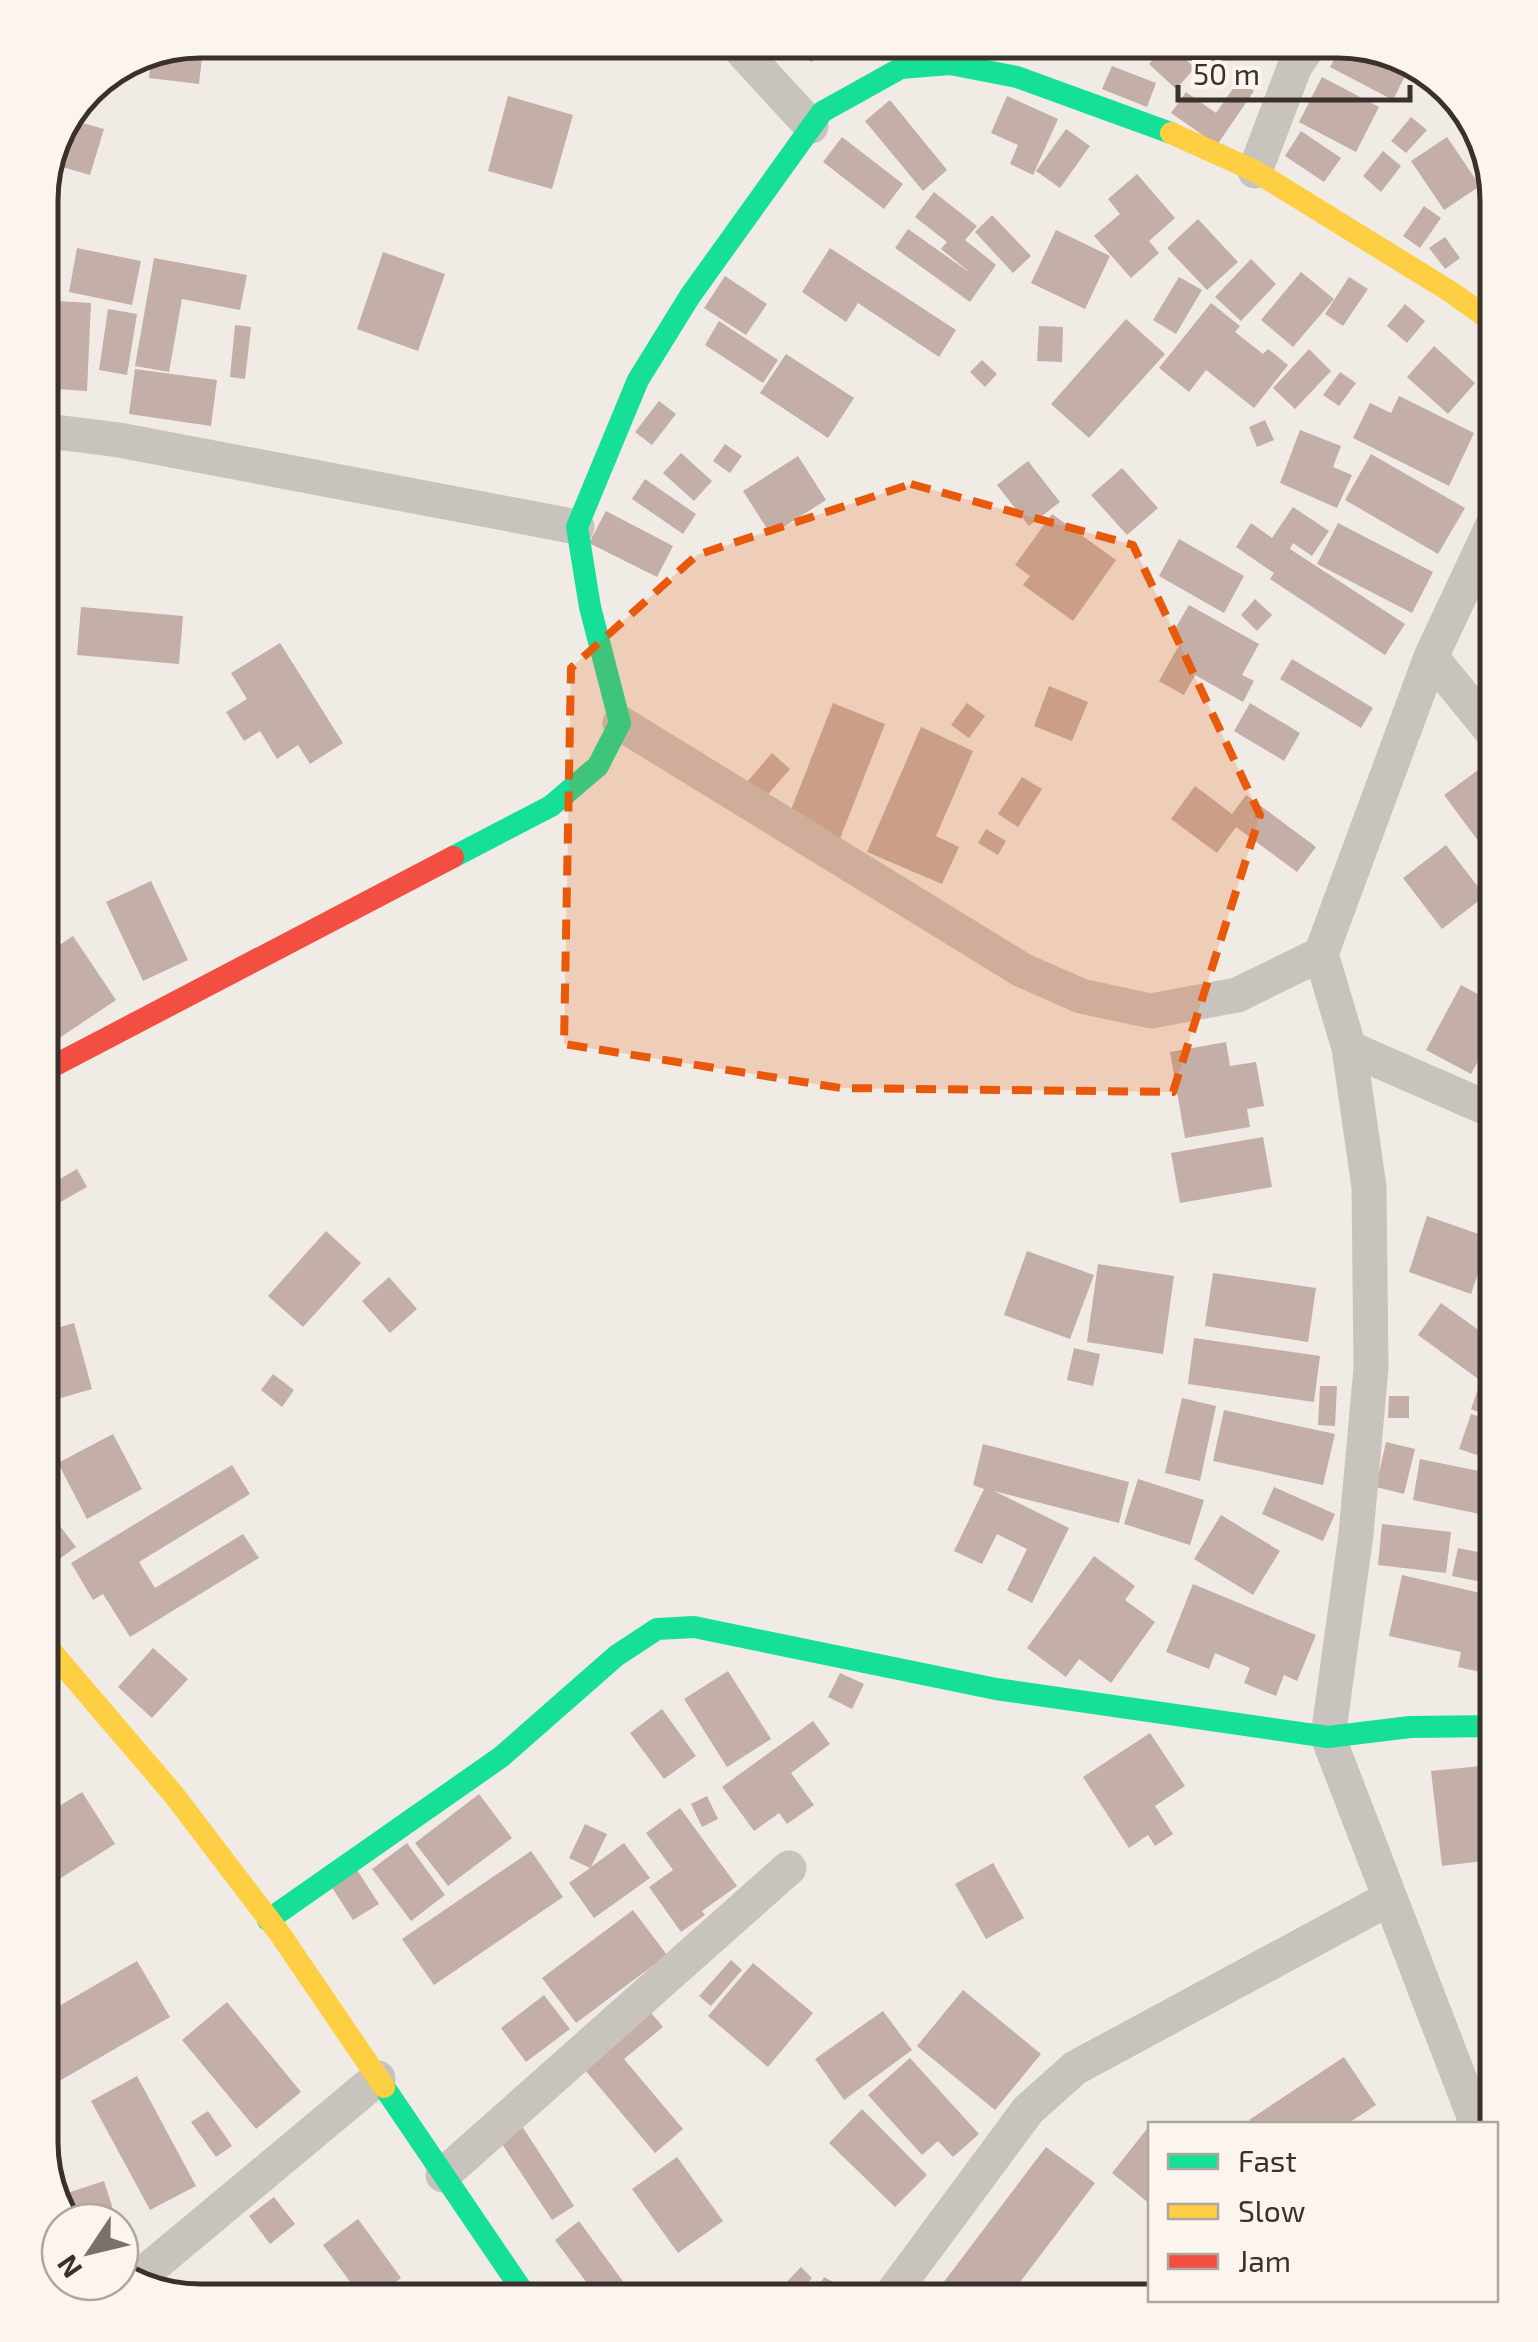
<svg xmlns="http://www.w3.org/2000/svg" width="1538" height="2342" font-family="'Exo 2',sans-serif">
  <rect width="100%" height="100%" fill="#f0ebe5"/>
  <path fill="#c3afa7" d="M200,40H204L199,84L149,78L151,60Z
    M773,40H824L812,62Z
    M1196,40H1245L1238,58Z
    M1344,40L1413,60L1393,100L1330,67Z
    M1168,43L1195,68L1176,89L1149,64Z
    M1112,66L1156,83L1147,107L1102,89Z
    M1322,77L1379,107L1356,152L1299,122Z
    M1239,80L1254,91L1217,145L1171,113L1186,92L1216,113Z
    M508,96L573,115L552,189L488,171Z
    M1007,96L1058,119L1033,175L1010,164L1018,145L991,133Z
    M890,100L947,170L923,191L865,121Z
    M1411,117L1427,130L1406,153L1391,141Z
    M72,120L104,129L90,175L52,164Z
    M1066,129L1090,146L1060,188L1036,171Z
    M1301,131L1341,158L1324,182L1285,156Z
    M842,137L903,184L884,209L823,162Z
    M1447,137L1480,186L1444,210L1411,161Z
    M1383,151L1401,166L1381,192L1363,176Z
    M1137,174L1175,218L1149,241L1159,253L1131,278L1094,236L1120,214L1108,199Z
    M934,192L977,226L965,240L996,265L970,302L895,248L908,229L973,275L941,249L947,242L915,217Z
    M1424,206L1441,218L1420,248L1403,236Z
    M992,215L1031,256L1013,273L975,232Z
    M1198,219L1238,262L1207,290L1167,248Z
    M1056,230L1110,256L1085,309L1031,283Z
    M1445,237L1460,258L1445,269L1429,248Z
    M77,248L141,261L132,305L69,292Z
    M830,248L956,330L939,357L858,303L846,322L802,292Z
    M383,252L445,274L418,351L357,329Z
    M154,258L247,275L240,310L182,299L169,372L135,366Z
    M1251,259L1276,284L1241,321L1215,297Z
    M1301,272L1334,299L1293,347L1261,320Z
    M725,276L767,304L746,335L704,308Z
    M1179,277L1202,290L1176,334L1153,320Z
    M1349,277L1368,289L1343,326L1325,314Z
    M40,300L91,303L87,391L40,388Z
    M1211,303L1240,326L1235,332L1263,354L1268,349L1288,365L1254,408L1206,370L1189,392L1159,368Z
    M1405,304L1425,321L1407,343L1387,326Z
    M108,309L137,314L127,375L99,370Z
    M1126,319L1165,354L1089,438L1051,404Z
    M719,321L778,360L763,383L705,345Z
    M235,325L251,327L245,379L230,377Z
    M1039,326L1063,327L1062,362L1037,361Z
    M1434,346L1475,383L1448,414L1407,377Z
    M1309,349L1331,371L1295,409L1273,388Z
    M786,354L854,398L828,438L760,393Z
    M982,360L997,374L985,387L970,372Z
    M135,369L217,380L211,426L129,414Z
    M1340,372L1356,383L1339,406L1323,395Z
    M1399,396L1474,433L1449,486L1353,438L1370,403L1391,413Z
    M659,401L676,414L652,445L635,432Z
    M1265,420L1274,440L1257,447L1249,427Z
    M1300,430L1341,446L1333,467L1352,475L1337,508L1280,483Z
    M725,444L742,456L730,473L713,461Z
    M681,453L712,481L694,501L663,473Z
    M1371,454L1465,508L1438,554L1345,500Z
    M798,456L826,500L771,535L743,491Z
    M1028,461L1060,502L1029,526L997,485Z
    M1122,468L1158,508L1127,535L1091,495Z
    M645,479L696,514L683,534L632,499Z
    M1293,507L1329,531L1312,556L1293,543L1290,549L1405,624L1385,655L1270,579L1274,573L1236,547L1251,523L1272,538Z
    M606,511L673,546L657,577L589,543Z
    M1052,514L1116,560L1073,621L1023,585L1030,576L1015,565Z
    M1338,523L1433,572L1412,613L1317,564Z
    M1179,539L1244,576L1224,613L1159,576Z
    M1255,599L1272,615L1257,631L1241,615Z
    M1189,605L1259,644L1242,675L1254,681L1243,702L1195,675L1184,695L1159,681L1182,640L1172,634Z
    M81,607L183,616L179,664L77,655Z
    M280,643L343,743L310,764L298,745L277,759L260,731L244,741L226,712L247,699L231,673Z
    M1292,659L1373,708L1361,728L1280,679Z
    M1049,686L1088,702L1072,741L1034,726Z
    M833,703L885,724L837,846L785,825Z
    M967,703L985,716L969,738L951,725Z
    M1250,703L1300,733L1284,761L1234,731Z
    M921,727L973,751L936,836L959,847L942,884L867,852Z
    M772,753L790,769L764,799L746,783Z
    M1497,756L1498,853L1491,858L1444,795Z
    M1022,777L1042,789L1018,827L998,814Z
    M1195,786L1232,814L1246,795L1316,847L1297,872L1236,827L1217,853L1171,819Z
    M986,829L1006,841L998,855L978,843Z
    M1446,845L1485,896L1442,929L1403,878Z
    M151,881L188,960L143,981L106,902Z
    M73,936L116,1000L40,1051V958Z
    M1461,985L1498,1005V1025L1492,1035L1498,1038V1065L1481,1056L1471,1074L1426,1050Z
    M1226,1042L1230,1066L1256,1062L1264,1106L1247,1109L1250,1127L1185,1138L1170,1052Z
    M1263,1137L1272,1187L1180,1203L1171,1153Z
    M77,1169L87,1187L57,1204L48,1186Z
    M1427,1216L1490,1238L1471,1294L1409,1272Z
    M326,1231L361,1263L303,1327L268,1296Z
    M1027,1251L1094,1275L1070,1339L1004,1315Z
    M1098,1264L1174,1276L1163,1354L1087,1342Z
    M1213,1273L1316,1288L1308,1342L1205,1326Z
    M389,1277L417,1309L390,1333L362,1301Z
    M1441,1303L1498,1344V1370L1492,1379L1498,1382V1420L1471,1409L1481,1381L1418,1335Z
    M74,1323L92,1389L40,1404V1333Z
    M1194,1338L1320,1356L1314,1402L1188,1384Z
    M1074,1348L1100,1354L1093,1386L1067,1380Z
    M273,1374L294,1390L282,1407L261,1390Z
    M1320,1386H1337L1335,1426L1318,1425Z
    M1389,1396H1409V1418H1388Z
    M1182,1398L1216,1406L1200,1481L1165,1473Z
    M1224,1410L1335,1434L1323,1485L1213,1461Z
    M1471,1414L1498,1423V1462L1459,1449Z
    M113,1434L142,1489L87,1519L58,1463Z
    M1386,1442L1415,1449L1404,1494L1376,1487Z
    M983,1444L1129,1482L1119,1523L994,1491L1069,1528L1032,1603L1007,1590L1027,1549L997,1534L982,1564L954,1551L984,1489L973,1485Z
    M1420,1459L1498,1475V1518L1413,1500Z
    M232,1465L250,1494L139,1562L155,1588L243,1534L259,1558L130,1637L103,1594L93,1600L71,1563Z
    M1138,1479L1204,1500L1190,1545L1124,1524Z
    M1274,1487L1335,1514L1323,1541L1262,1514Z
    M1221,1515L1280,1551L1253,1595L1194,1559Z
    M53,1517L76,1547L40,1573V1551L43,1549L40,1545V1527Z
    M1382,1524L1451,1532L1446,1573L1378,1565Z
    M1458,1548L1493,1555L1487,1583L1452,1576Z
    M1094,1556L1135,1586L1125,1600L1155,1622L1111,1683L1079,1659L1066,1677L1027,1648Z
    M1402,1575L1498,1597V1676L1458,1667L1461,1652L1389,1636Z
    M1193,1584L1316,1635L1297,1681L1284,1675L1276,1696L1244,1683L1250,1668L1215,1653L1209,1669L1166,1652Z
    M153,1648L188,1679L152,1718L118,1687Z
    M728,1671L771,1739L727,1767L684,1699Z
    M840,1673L864,1684L852,1709L828,1697Z
    M662,1709L696,1756L664,1779L630,1733Z
    M813,1721L830,1744L791,1773L814,1805L787,1824L779,1813L754,1831L722,1787Z
    M1150,1733L1185,1786L1155,1806L1173,1834L1155,1846L1148,1835L1129,1848L1083,1777Z
    M1481,1766L1492,1860L1442,1866L1431,1771Z
    M82,1792L115,1844L40,1891V1818Z
    M479,1794L512,1838L448,1886L415,1843Z
    M707,1796L718,1819L702,1827L691,1804Z
    M680,1808L737,1886L702,1911L705,1915L681,1932L649,1887L673,1870L646,1833Z
    M585,1824L607,1834L591,1867L624,1843L650,1878L594,1918L569,1883L590,1868L569,1858Z
    M407,1843L445,1895L411,1921L372,1869Z
    M531,1851L563,1897L434,1985L402,1939Z
    M993,1863L1024,1918L986,1939L955,1884Z
    M357,1870L379,1904L353,1920L331,1886Z
    M633,1910L667,1955L576,2023L542,1978Z
    M731,1960L742,1970L711,2006L699,1996Z
    M137,1961L170,2017L49,2087L40,2072V2017Z
    M753,1963L813,2013L768,2067L708,2016Z
    M963,1990L1041,2054L995,2110L917,2046Z
    M544,1995L570,2029L526,2062L501,2028Z
    M227,2002L301,2092L256,2129L182,2040Z
    M647,2008L663,2027L624,2059L683,2129L655,2153L580,2064Z
    M883,2011L912,2050L844,2100L815,2059Z
    M1344,2057L1376,2105L1347,2124H1252L1249,2120Z
    M910,2058L979,2134L953,2157L938,2141L922,2155L868,2095Z
    M137,2076L196,2186L150,2210L91,2101Z
    M862,2109L927,2175L895,2207L829,2143Z
    M208,2111L232,2146L216,2157L191,2122Z
    M518,2120L574,2206L552,2220L496,2135Z
    M1150,2125V2204L1112,2173Z
    M1046,2147L1095,2183L1005,2302H968L943,2283Z
    M677,2157L723,2221L678,2253L632,2189Z
    M104,2181L117,2222H61L55,2197Z
    M274,2197L295,2224L270,2244L249,2216Z
    M358,2219L401,2278L368,2302H365L323,2245Z
    M579,2221L638,2302H601L555,2240Z
    M801,2267L812,2278L794,2298L782,2287Z
    M824,2277L853,2293L848,2302H810Z"/>
  <g fill="none" stroke-linecap="round" stroke-linejoin="round">
    <path stroke="#c9c3be" stroke-width="35" d="M732,40L811,126
      M1255,171L1295,66L1313,40
      M40,430L119,440L577,527
      M1431,657L1498,739
      M620,723L1022,970L1081,996L1151,1011L1237,995L1321,954L1431,657L1498,514
      M1321,954L1349,1048L1369,1187L1371,1368L1356,1534L1328,1737L1477,2124
      M1349,1048L1498,1113
      M443,2175L789,1868
      M131,2284L378,2078
      M886,2302L1028,2110L1075,2068L1390,1898
      M1298,2302L1302,2300"/>
    <path stroke="#16e098" stroke-width="22" d="M453,857L551,806L598,766L620,723L590,607L577,527L638,380L690,296L822,112L901,68L950,64L1017,77L1171,133
      M268,1920L501,1757L616,1656L657,1629L694,1627L996,1689L1328,1737L1410,1727L1498,1726
      M384,2087L530,2302"/>
    <path stroke="#ffcf43" stroke-width="22" d="M1171,133L1255,171L1451,292L1493,322L1498,332
      M40,1638L174,1795L280,1934L384,2087"/>
    <path stroke="#f24e42" stroke-width="22" d="M40,1073L453,857"/>
  </g>
  <path fill="#e8590c" fill-opacity="0.2" stroke="#e8590c" stroke-width="8" stroke-dasharray="20 12" stroke-linejoin="round" d="M911,484L1133,545L1260,815L1173,1092L841,1088L564,1044L571,668L697,555Z"/>
  <path d="M0 0H1538V2342H0ZM200 58H1338A142 142 0 0 1 1480 200V2142A142 142 0 0 1 1338 2284H200A142 142 0 0 1 58 2142V200A142 142 0 0 1 200 58Z" fill="#fbf5ee" fill-rule="evenodd"/>
  <path fill="none" stroke="#3b302b" stroke-width="5" d="M200 58H1338A142 142 0 0 1 1480 200V2142A142 142 0 0 1 1338 2284H200A142 142 0 0 1 58 2142V200A142 142 0 0 1 200 58Z"/>
  <rect x="1148" y="2122" width="350" height="180" fill="#fbf5ee" stroke="#aea6a0" stroke-width="2.5"/>
  <rect x="1168" y="2154" width="50" height="15" fill="#16e098" stroke="#aea6a0" stroke-width="2.5"/>
  <text x="1238" y="2172" font-size="30" fill="#3b302b">Fast</text>
  <rect x="1168" y="2204" width="50" height="15" fill="#ffcf43" stroke="#aea6a0" stroke-width="2.5"/>
  <text x="1238" y="2222" font-size="30" fill="#3b302b">Slow</text>
  <rect x="1168" y="2254" width="50" height="15" fill="#f24e42" stroke="#aea6a0" stroke-width="2.5"/>
  <text x="1238" y="2272" font-size="30" fill="#3b302b">Jam</text>
  <g transform="translate(90 2252) rotate(235)"><circle r="48" fill="#fbf5ee" stroke="#aea6a0" stroke-width="2.5"/>
  <path d="M0-8L18 38L0 25L-18 38Z" fill="#7a716c"/>
  <text y="-15" font-size="28" font-weight="bold" text-anchor="middle" fill="#3b302b">N</text>
  </g>
  <path d="M1178 85v15h232v-15" fill="none" stroke="#3b302b" stroke-width="5"/>
  <text x="1193" y="85" font-size="30" fill="#3b302b" stroke="#fbf5ee" stroke-width="8" paint-order="stroke">50 m</text>
</svg>
